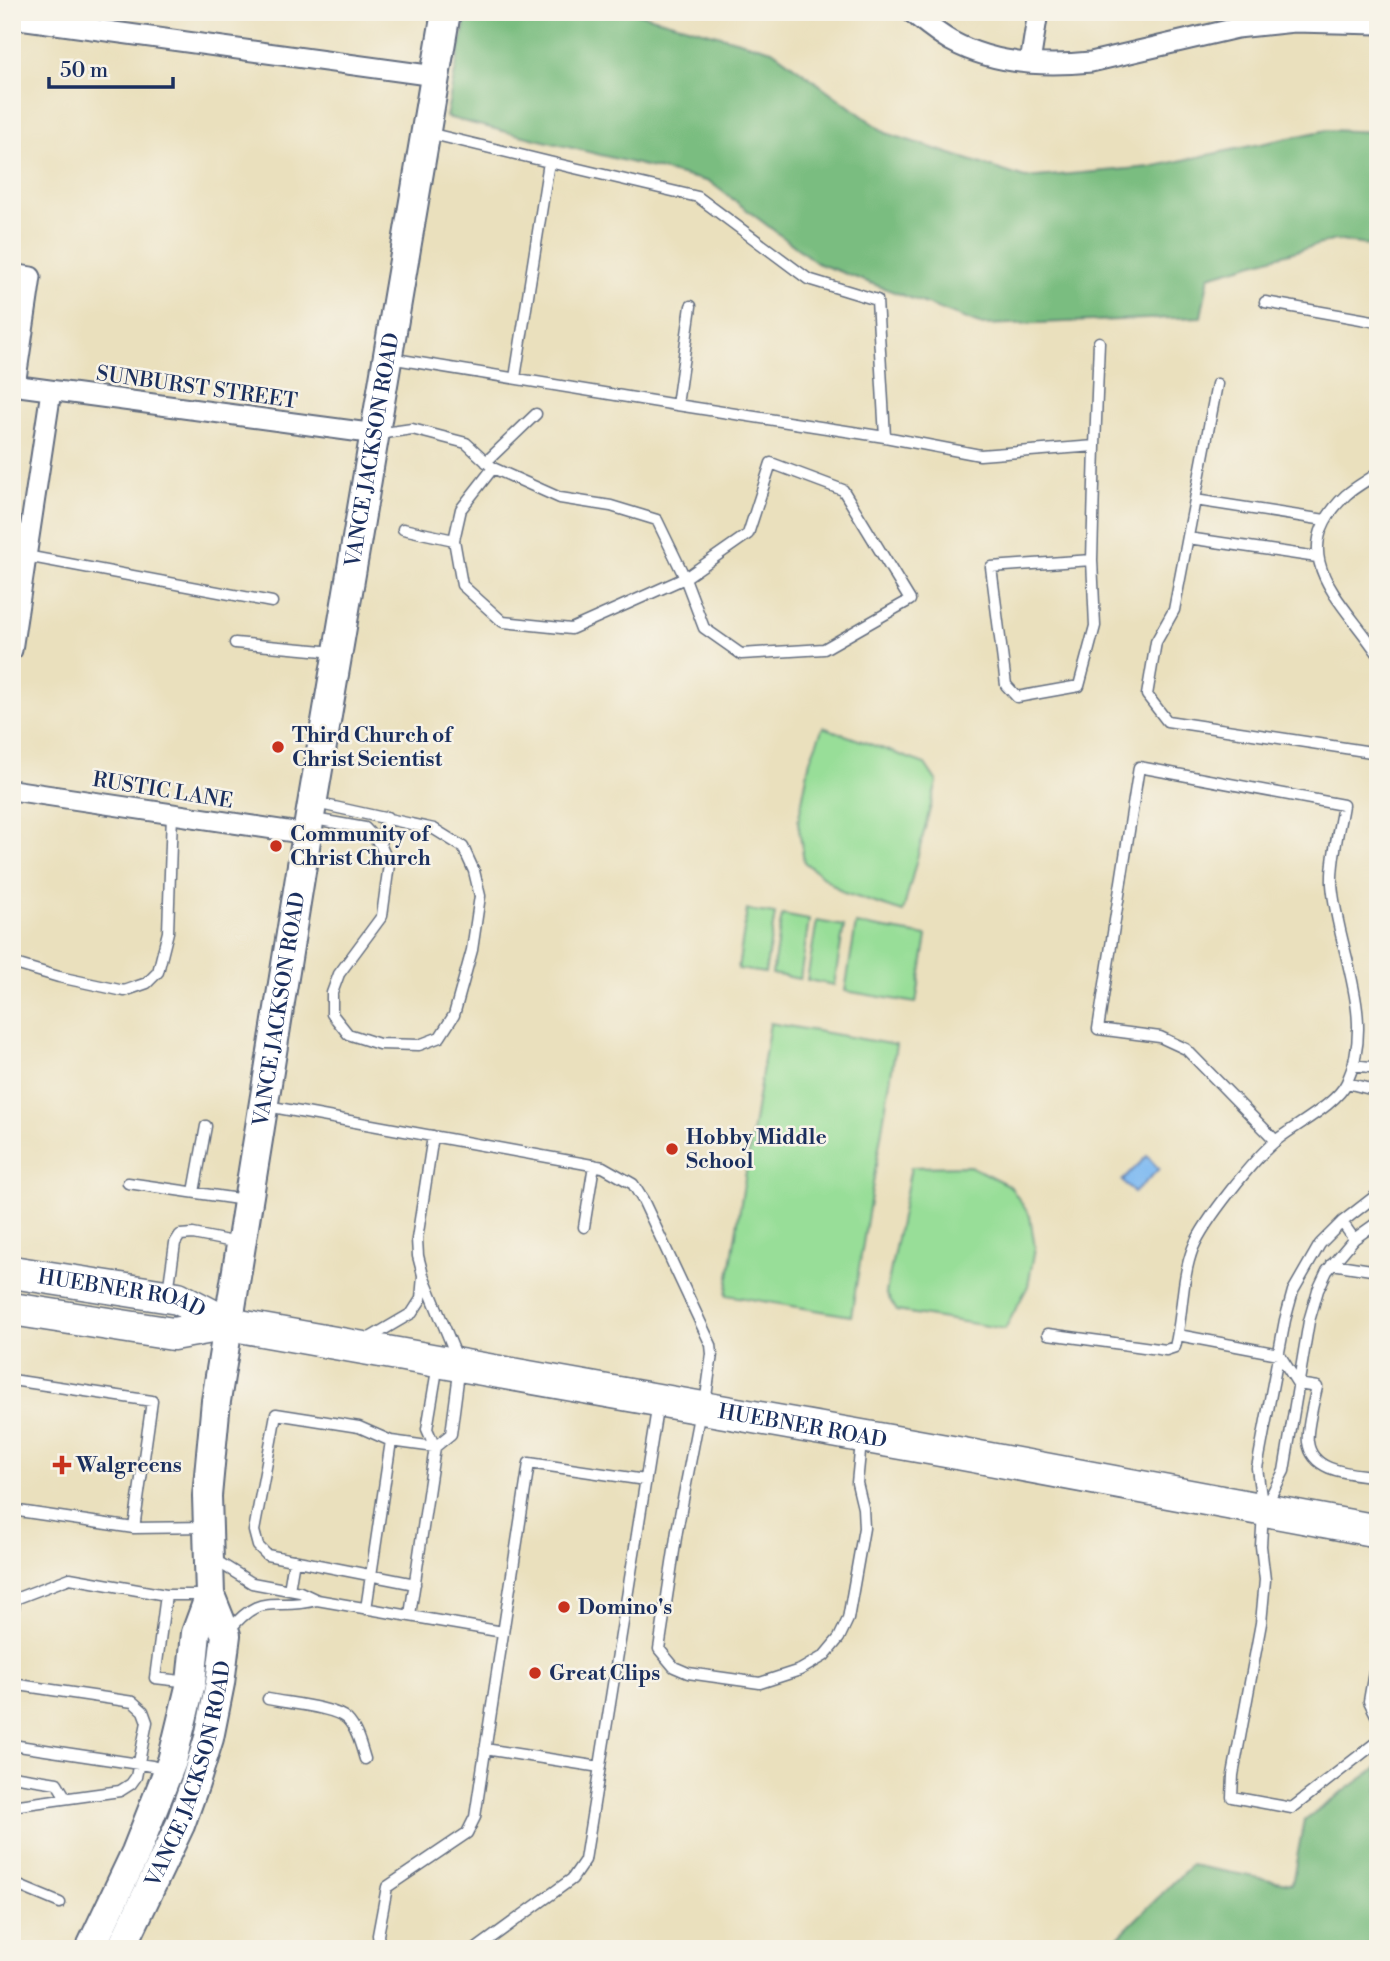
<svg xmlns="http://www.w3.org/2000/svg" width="1390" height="1961" font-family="'Libre Bodoni',serif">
  <rect width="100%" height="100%" fill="#f7f3e8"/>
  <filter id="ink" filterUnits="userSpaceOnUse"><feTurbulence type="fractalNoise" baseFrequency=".0143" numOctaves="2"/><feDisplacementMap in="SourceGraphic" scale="14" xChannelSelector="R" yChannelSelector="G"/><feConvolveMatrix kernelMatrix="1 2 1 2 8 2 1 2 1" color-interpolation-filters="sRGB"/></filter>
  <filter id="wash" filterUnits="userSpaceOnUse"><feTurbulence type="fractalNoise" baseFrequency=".00686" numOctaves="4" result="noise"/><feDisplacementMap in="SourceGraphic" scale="28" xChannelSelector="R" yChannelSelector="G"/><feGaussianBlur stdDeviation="1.57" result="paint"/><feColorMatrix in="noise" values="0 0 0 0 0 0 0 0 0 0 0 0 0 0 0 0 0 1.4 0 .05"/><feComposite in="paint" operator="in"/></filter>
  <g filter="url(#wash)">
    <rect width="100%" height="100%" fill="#eae0bd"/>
    <path fill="#98de98" stroke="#5a867b" stroke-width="2" d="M823,727L925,764L937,782L903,912L844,893L804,862L798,822L810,760Z
      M747,910L775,914L765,973L738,969Z
      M782,915L809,920L800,979L772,974Z
      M817,921L844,926L834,985L807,980Z
      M856,924L927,936L916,1003L845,991Z
      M770,1023L896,1045L851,1316L726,1295Z
      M970,1166L1010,1186L1030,1216L1035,1248L1028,1286L1005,1329L897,1311L886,1293L911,1167Z"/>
    <path fill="#7abd80" stroke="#4a766f" stroke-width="2" d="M467,12H633L772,50L886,133L1025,178L1150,167L1327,130L1378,132V247L1335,240L1209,276L1201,317L982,325L817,263L710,182L446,117Z
      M1378,1767V1949H1106L1191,1865L1292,1884L1304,1820Z"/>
    <path fill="#7fbaf1" stroke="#4d74a8" stroke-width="2" d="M1147,1156L1159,1169L1134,1193L1122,1181Z"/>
  </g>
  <g filter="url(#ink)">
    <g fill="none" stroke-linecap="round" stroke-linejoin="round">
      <g stroke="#636d7f" stroke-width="13">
        <path id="lane" d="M428,133L549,162L515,378
          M549,162L698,197L808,279L877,300L885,437L677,405
          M1265,302L1378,322
          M389,358L677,405L691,306
          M1217,384L1174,610L1156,642L1147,695L1167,721L1378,753
          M377,434L412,429L466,443L493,468L461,509L454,540L403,529
          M885,437L980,455L1095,446L1099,342
          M486,462L536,414
          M771,463L843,490L910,600L824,649L741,654L704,628L685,578L748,534Z
          M1378,473C1368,480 1355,487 1346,495C1282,555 1342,600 1378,654
          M1195,500L1325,520
          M1188,538L1317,557
          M454,540L462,585L503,622L571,629L685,578L657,520L611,506L560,498L493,468
          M26,556L272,602
          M1092,560L1095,626L1079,686L1017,697L1006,685L991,567L1092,560L1095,446
          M235,643L335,652
          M314,819L365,828L380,844L389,864L382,916L339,974L332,993V1014L348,1034L379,1044L419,1045L440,1037L454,1015L472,950L480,896L474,871L463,847L434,829L316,803
          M380,844L387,817
          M12,963L59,977L124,991L147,983L158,972L168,932L172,814
          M1353,1065L1378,1068
          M1347,1083L1378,1091
          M267,1106L603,1167L633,1184L643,1200L711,1345L712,1354L705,1404
          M128,1183L245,1200
          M194,1192L206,1126
          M1378,1194L1342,1222L1320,1244L1293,1291L1285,1320L1257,1468L1263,1511L1261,1546L1265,1580L1261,1623L1233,1775L1232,1797L1292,1808L1378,1741
          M1342,1222L1354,1239
          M584,1227L594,1165
          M1332,1264L1378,1271
          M168,1292L175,1243L180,1235L193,1234L238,1243
          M1048,1334L1166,1350L1175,1347C1183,1315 1181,1279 1193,1248C1204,1221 1255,1157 1278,1139C1297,1124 1337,1104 1347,1082C1377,1016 1337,950 1332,884C1331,859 1339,830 1343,805L1139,767L1098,1029L1160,1037L1186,1049L1276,1141
          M1178,1335L1279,1354L1298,1384L1317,1387C1314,1400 1306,1431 1308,1442C1312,1474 1354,1473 1378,1477
          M366,1340L412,1313L421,1299L423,1276
          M12,1380L152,1401L134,1528
          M700,1411L677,1531L659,1649L674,1667L688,1673L760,1683L800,1670L824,1656L839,1638L848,1619L864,1528L863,1508L857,1483L861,1442
          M1266,1505L1284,1471L1309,1321L1318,1290L1327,1271L1343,1252L1354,1239L1378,1222
          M12,1510L134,1528L207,1527
          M215,1560L252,1583L300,1592L317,1600L503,1632
          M415,1584L267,1555L258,1546L254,1531L276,1414L359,1427L391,1441L435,1447L451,1434L460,1365L423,1275L418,1256L417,1239L433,1136
          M289,1590L294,1560
          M166,1595L155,1678L190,1682
          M12,1599H15L12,1621
          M15,1599L70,1578L166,1595H208
          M366,1609L391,1441
          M410,1615L435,1447L427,1429L438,1364
          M228,1632C262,1589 272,1612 317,1600
          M1378,1649L1369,1701L1378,1719
          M12,1684L133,1702L143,1711L147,1722L136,1777L131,1784L120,1791L12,1806
          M268,1699C286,1703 335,1707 347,1719C357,1729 361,1746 365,1759
          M12,1745L152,1766L165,1770
          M485,1749L600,1767
          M12,1776L57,1783L66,1798
          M12,1883L60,1903
          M380,1949L378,1935L387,1887L467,1833L475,1817L529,1463L645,1480
          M476,1949L572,1879L585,1860L658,1403"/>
      </g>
      <g stroke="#636d7f" stroke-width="23">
        <path id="street" d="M911,12C924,22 937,33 951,41C993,64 1044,67 1091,62L1237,28L1294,22L1378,24
          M12,18L435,76
          M1030,63L1038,12
          M12,274L31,277L15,385
          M12,385L376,434
          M12,650L51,391
          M12,790L307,834"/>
      </g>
      <g stroke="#636d7f" stroke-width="32">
        <g id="secondary">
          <path d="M90,1949L136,1852L172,1761L191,1683L196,1633L210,1595"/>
          <path id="s1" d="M121,1949L180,1825L195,1783L209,1738L220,1683L226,1635L210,1595L207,1496L216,1401L307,834L446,12"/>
        </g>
      </g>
      <g stroke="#636d7f" stroke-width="35">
        <g id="primary">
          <path id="s2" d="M12,1272L178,1298L228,1324L963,1454L1378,1531"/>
          <path d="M12,1309L173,1334L228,1324"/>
        </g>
      </g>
      <use href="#lane" stroke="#fff" stroke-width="10"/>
      <use href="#street" stroke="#fff" stroke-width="19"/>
      <use href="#secondary" stroke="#fff" stroke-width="28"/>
      <use href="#primary" stroke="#fff" stroke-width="32"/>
    </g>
  </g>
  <g fill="#c8321e" stroke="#f7f3e8" stroke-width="2.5">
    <circle cx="278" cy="747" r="7"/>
    <circle cx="276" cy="846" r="7"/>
    <circle cx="672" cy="1149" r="7"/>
    <path d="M58.5 1454.5h7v7h7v7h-7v7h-7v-7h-7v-7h7z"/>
    <circle cx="564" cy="1607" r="7"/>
    <circle cx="535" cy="1673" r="7"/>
  </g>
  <g text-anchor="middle" stroke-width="5" stroke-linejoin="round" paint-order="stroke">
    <g font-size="21" fill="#1b2f5e" stroke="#f7f3e8">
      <text transform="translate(197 387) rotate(8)" y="7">SUNBURST STREET</text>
      <text dy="7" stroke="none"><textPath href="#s1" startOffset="1535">VANCE JACKSON ROAD</textPath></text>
      <text transform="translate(163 790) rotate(9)" y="7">RUSTIC LANE</text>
      <text dy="7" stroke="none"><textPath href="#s1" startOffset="968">VANCE JACKSON ROAD</textPath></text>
      <text dy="7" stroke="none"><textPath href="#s2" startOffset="112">HUEBNER ROAD</textPath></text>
      <text dy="7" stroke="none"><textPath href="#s2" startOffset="808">HUEBNER ROAD</textPath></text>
      <text dy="7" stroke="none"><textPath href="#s1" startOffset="189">VANCE JACKSON ROAD</textPath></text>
    </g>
    <g font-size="21" font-weight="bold" fill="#1b2f5e" stroke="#f7f3e8" text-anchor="start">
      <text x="292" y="742">Third Church of<tspan x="292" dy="24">Christ Scientist</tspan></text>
      <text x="290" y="841">Community of<tspan x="290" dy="24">Christ Church</tspan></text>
      <text x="686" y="1144">Hobby Middle<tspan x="686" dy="24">School</tspan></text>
      <text x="76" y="1472">Walgreens</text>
      <text x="578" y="1614">Domino's</text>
      <text x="549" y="1680">Great Clips</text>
    </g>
  </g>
  <rect width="1390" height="1961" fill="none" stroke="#f7f3e8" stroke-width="42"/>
  <path d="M49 77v10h124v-10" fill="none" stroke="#1b2f5e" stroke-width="3.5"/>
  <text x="60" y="77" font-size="21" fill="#1b2f5e" stroke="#f7f3e8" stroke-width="5" paint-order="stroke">50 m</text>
</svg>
